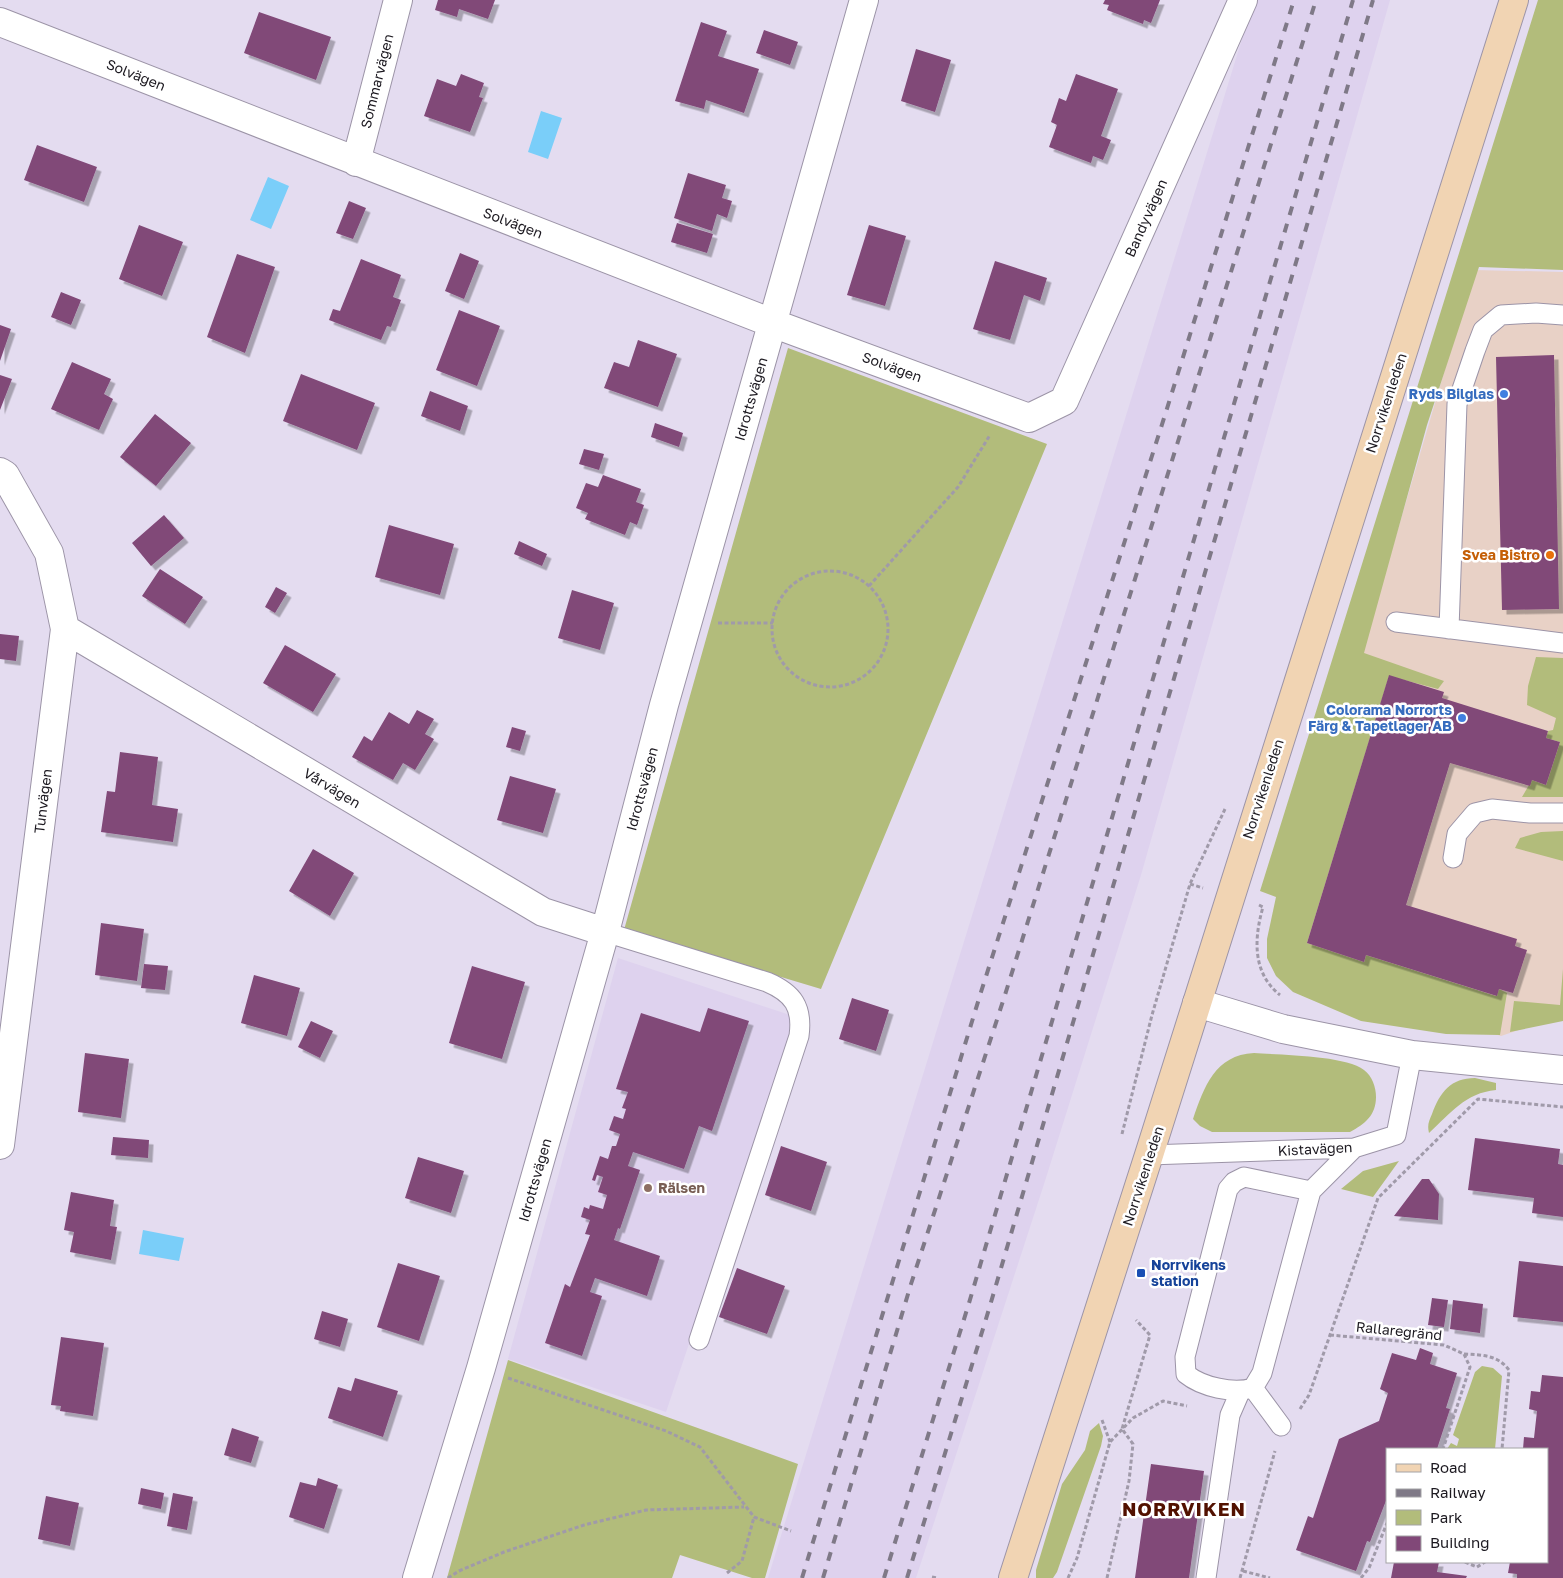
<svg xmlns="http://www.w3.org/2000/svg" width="1563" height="1578" font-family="'Golos Text',sans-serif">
  <defs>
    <filter id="shadow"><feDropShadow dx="4.5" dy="4.5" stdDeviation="0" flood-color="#0004"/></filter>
  </defs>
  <rect width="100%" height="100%" fill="#e4dcf0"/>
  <path fill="#e8d1c6" d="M1474,270L1563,272V1015L1501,1036L1272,959Z"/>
  <path fill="#ded2ee" d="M1254,0H1390L1141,875L1045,1181L916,1578H768Z
    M618,958L799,1018L666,1412L508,1359Z"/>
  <path fill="#b2bc7b" d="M1538,0H1563V270L1479,267L1427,425L1364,653L1444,681L1438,689L1389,676L1307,943L1364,962L1366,955L1496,996L1499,989L1507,993L1500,1035L1446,1034L1361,1021L1293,992L1276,976L1267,958V939L1276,897L1260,891Z
    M788,348L1047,444L821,989L624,930Z
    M1536,657L1563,658V797H1522L1532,780L1546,785L1560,742L1546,738L1548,731L1553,730L1556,718L1527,705L1528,686Z
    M1563,831V861L1515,848L1520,838L1541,832Z
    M1563,969V1021L1510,1032L1514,1001L1560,1005Z
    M1254,1053C1279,1055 1345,1055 1364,1070C1372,1076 1376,1087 1376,1097C1376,1115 1365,1124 1350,1132H1212L1200,1126L1193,1119C1204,1087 1215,1055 1254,1053Z
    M1475,1078L1496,1083V1090C1465,1093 1451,1113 1429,1133C1427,1125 1429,1121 1432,1114C1440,1092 1451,1078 1475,1078Z
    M1399,1161L1373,1197L1341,1189L1363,1171Z
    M508,1360L798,1464L765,1578H752L680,1555L672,1578H447Z
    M1482,1366L1493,1368L1502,1376L1495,1449H1447L1451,1443L1457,1446L1459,1439L1453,1435L1475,1372Z
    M1099,1423L1103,1436L1101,1446L1057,1572L1053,1578H1036V1570L1062,1484L1085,1450L1090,1431Z"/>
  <path fill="#7acef9" d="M541,111L562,118L548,159L528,152Z
    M268,177L289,186L271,229L250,220Z
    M143,1230L184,1238L179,1261L139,1254Z"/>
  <path fill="#814878" filter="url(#shadow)" d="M438,0H495L488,19L459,9L457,17L435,10Z
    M1105,0H1160L1151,23L1144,20L1143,24L1107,10L1109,5L1103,4Z
    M259,12L331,37L316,80L244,53Z
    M701,22L727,31L718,56L759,69L744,113L706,100L704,109L675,101Z
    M764,30L798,42L790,65L756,53Z
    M916,49L951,60L935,112L901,101Z
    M461,74L484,83L479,97L483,98L470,132L424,116L437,79L456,86Z
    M1076,74L1118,89L1101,136L1111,140L1103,160L1093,156L1091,163L1049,147L1057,125L1051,122L1059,98L1066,101Z
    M37,145L97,167L84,202L24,180Z
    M688,173L726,185L722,198L732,201L727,218L717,214L712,231L674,218Z
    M349,201L366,208L353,239L336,233Z
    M677,223L713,234L707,253L671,242Z
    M139,225L183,242L162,296L119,279Z
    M869,225L906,236L885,306L847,295Z
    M460,253L479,261L464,299L445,291Z
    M237,254L275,267L245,353L207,337Z
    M361,259L401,275L393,297L401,300L391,327L387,326L381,340L329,320L333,309L340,311Z
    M995,261L1047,278L1040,301L1024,295L1010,340L973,329Z
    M61,292L81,300L71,325L51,317Z
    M459,310L500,326L477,386L436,370Z
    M0,325L11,329L0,361Z
    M638,340L677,354L658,407L604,388L614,362L629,367Z
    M1554,355L1559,609L1502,610L1496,357Z
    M72,362L111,379L104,394L113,399L99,430L51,409Z
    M301,374L375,403L357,450L283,421Z
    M0,375L12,379L0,410Z
    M430,391L468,406L460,431L421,416Z
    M155,414L191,443L156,486L120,457Z
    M655,423L683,433L679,447L651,437Z
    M584,449L604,454L599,470L579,464Z
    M603,475L641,489L636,502L644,505L637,525L630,522L625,535L585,519L588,513L576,508L586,483L598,487Z
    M164,515L184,538L151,566L132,543Z
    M389,525L454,544L440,595L375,577Z
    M519,541L547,554L542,566L514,554Z
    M160,569L203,597L185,624L142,596Z
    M276,587L287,593L275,613L265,607Z
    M572,590L614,603L600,650L558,638Z
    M0,634L19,636L16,661L0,659Z
    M285,645L336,674L313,712L263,683Z
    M1389,675L1444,692L1442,698L1548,731L1546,738L1560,742L1546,785L1532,780L1530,786L1450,763L1406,905L1517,939L1515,946L1527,950L1513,993L1499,989L1497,996L1366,955L1364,962L1307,943Z
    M417,710L434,719L425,734L434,739L415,770L403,763L393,780L352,757L364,736L372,741L389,712L409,724Z
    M512,727L526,731L520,751L506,747Z
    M120,752L158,757L152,805L178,809L173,842L101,832L107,791L115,792Z
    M510,776L556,789L543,833L497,820Z
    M313,849L354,873L330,916L289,891Z
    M101,923L144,929L137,981L95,975Z
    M144,964L168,966L165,990L141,988Z
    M472,966L525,982L502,1059L449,1043Z
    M254,975L300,988L287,1036L241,1023Z
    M852,998L889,1010L876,1051L839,1039Z
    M708,1008L749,1021L712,1131L699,1126L684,1169L633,1152L628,1166L640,1170L620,1229L618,1228L614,1240L660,1256L647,1296L595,1278L590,1292L602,1296L582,1356L545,1343L565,1284L570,1287L590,1235L585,1234L590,1220L581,1217L584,1207L589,1209L590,1205L603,1209L607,1195L598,1192L603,1177L597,1175L595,1181L592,1180L600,1156L608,1159L612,1146H616L620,1134L609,1130L614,1116L623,1119L626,1109L622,1108L628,1092L616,1089L641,1013L700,1032Z
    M311,1021L333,1031L320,1058L298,1047Z
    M85,1053L129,1059L121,1118L78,1112Z
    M113,1137L149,1140L148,1158L111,1155Z
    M1475,1138L1560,1149L1558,1164L1563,1165V1217L1532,1213L1534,1198L1468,1190Z
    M781,1146L827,1162L811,1211L765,1195Z
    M418,1157L464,1171L451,1213L405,1198Z
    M1422,1179H1429L1439,1194L1438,1220L1394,1216Z
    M71,1192L114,1200L110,1226L117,1227L111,1260L70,1252L74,1232L64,1230Z
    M1519,1261L1563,1266V1322L1513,1317Z
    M398,1263L440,1276L419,1341L377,1327Z
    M737,1268L785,1286L767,1334L719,1317Z
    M1432,1298L1448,1300L1444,1327L1428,1325Z
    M1453,1300L1483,1304L1480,1333L1450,1329Z
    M322,1311L348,1319L340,1347L314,1339Z
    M61,1337L104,1343L93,1416L60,1411L61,1406L51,1405Z
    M1420,1348L1433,1353L1430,1364L1457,1373L1446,1408L1450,1409L1437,1449H1387V1498L1370,1542L1367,1541L1356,1571L1296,1550L1308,1516L1313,1518L1339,1439L1379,1421L1388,1393L1380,1389L1392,1353L1416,1360Z
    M1542,1375L1563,1377V1578H1517V1574L1508,1573L1510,1562H1547V1449H1523L1524,1437L1534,1438L1537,1411L1529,1409L1531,1391L1540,1392Z
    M355,1378L398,1391L383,1437L328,1418L338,1387L351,1391Z
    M232,1428L259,1437L251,1463L224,1455Z
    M1151,1464L1204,1471L1189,1578H1135Z
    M318,1478L338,1485L324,1529L289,1517L300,1482L316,1486Z
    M141,1488L164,1493L161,1509L138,1504Z
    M173,1493L193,1497L187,1530L167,1526Z
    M46,1496L79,1503L70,1546L38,1539Z
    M1394,1562H1439L1437,1572L1467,1576L1466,1578H1391Z"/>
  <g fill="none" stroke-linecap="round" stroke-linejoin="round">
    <g stroke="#9c94a7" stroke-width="21">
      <path id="lane" d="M1396,622L1563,643
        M1449,629L1457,404L1475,351L1483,330L1501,315L1536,313L1563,315
        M1453,858L1457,834L1475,813L1492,809L1530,813H1563
        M605,932L767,982C793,993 803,1007 799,1036L699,1340
        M1149,1155L1354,1148L1396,1135L1412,1055
        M1311,1191L1244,1177L1234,1182L1228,1189L1185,1357L1186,1374C1202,1387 1233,1394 1253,1388L1262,1373L1311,1191L1354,1148
        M1253,1388L1281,1426
        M1206,1578L1230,1415L1240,1392"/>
    </g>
    <g stroke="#9c94a7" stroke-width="30">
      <path id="street" d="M0,22L772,323L1029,418L1064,401L1243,0
        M356,162L398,0
        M0,472L5,475L49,553L65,629L0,1145
        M65,629L543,912L605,932
        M1197,1003L1283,1029L1412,1055L1563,1070
        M417,1578L481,1368L605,932L664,705L864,0"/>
    </g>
    <g stroke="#9c94a7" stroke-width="30">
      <path id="secondary" d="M1013,1578L1149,1155L1514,0"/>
    </g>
    <path stroke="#a09aa9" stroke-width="3" stroke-dasharray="4 2.5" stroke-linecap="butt" d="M772 629a58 58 0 1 1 116 0a58 58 0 1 1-116 0Z
      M869,586L958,487L990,435
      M718,623H773
      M1190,884L1203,888
      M1259,905L1263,907C1254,938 1252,973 1280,995
      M1122,1134L1152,1015L1190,884L1225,809
      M1330,1335L1444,1345L1464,1354L1470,1367L1443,1449
      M1464,1354C1482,1355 1498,1355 1509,1370L1502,1449
      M508,1378L666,1431L700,1447L754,1517L791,1531
      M1300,1409L1309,1395L1378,1198L1478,1099L1563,1107
      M1102,1420L1110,1442
      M1465,1562L1477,1567L1485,1562
      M1243,1571L1270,1578
      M727,1573L742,1561L754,1517
      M932,1577L937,1578
      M448,1578L459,1571L504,1552L584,1525L646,1510L744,1507
      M1068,1578L1077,1558L1110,1442L1133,1418L1163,1401L1187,1406
      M1107,1578L1129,1481L1133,1444L1122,1429L1150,1335L1136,1320
      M1240,1578L1275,1451
      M1361,1578L1369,1568L1387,1523"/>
    <use href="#lane" stroke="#fff" stroke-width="19"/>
    <use href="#street" stroke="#fff" stroke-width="28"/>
    <use href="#secondary" stroke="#f1d4b3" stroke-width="28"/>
    <path stroke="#7f7987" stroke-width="4" stroke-dasharray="9 9" stroke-linecap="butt" d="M802,1578L981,992L1165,415L1294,0
      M823,1578L911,1284L1004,998L1316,0
      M884,1578L969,1303L1353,0
      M907,1578L989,1309L1373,0"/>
  </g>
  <g fill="#3f7fe0" stroke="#fff" stroke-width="2">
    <circle cx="1504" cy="394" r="5"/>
    <circle cx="1462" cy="718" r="5"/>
  </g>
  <circle fill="#e8710a" stroke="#fff" stroke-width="2" cx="1550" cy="555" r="5"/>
  <circle fill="#8d6e63" stroke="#fff" stroke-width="2" cx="648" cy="1188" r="5"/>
  <rect fill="#1a4fb4" stroke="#fff" stroke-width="2" x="1136" y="1268" width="10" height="10" rx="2.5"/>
  <g text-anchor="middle" stroke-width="5" stroke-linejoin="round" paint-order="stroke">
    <g font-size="14" fill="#1c1920" stroke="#fff">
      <text transform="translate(136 75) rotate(22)" y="5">Solvägen</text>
      <text transform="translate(377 81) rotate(-76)" y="5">Sommarvägen</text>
      <text transform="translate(1146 218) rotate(-66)" y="5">Bandyvägen</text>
      <text transform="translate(513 223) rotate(21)" y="5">Solvägen</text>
      <text transform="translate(892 367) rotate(20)" y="5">Solvägen</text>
      <text transform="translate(751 399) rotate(-74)" y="5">Idrottsvägen</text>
      <text transform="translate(1386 403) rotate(-72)" y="5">Norrvikenleden</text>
      <text transform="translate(332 788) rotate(31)" y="5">Vårvägen</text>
      <text transform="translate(642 789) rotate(-75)" y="5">Idrottsvägen</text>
      <text transform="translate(1263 789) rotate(-72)" y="5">Norrvikenleden</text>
      <text transform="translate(43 801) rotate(-83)" y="5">Tunvägen</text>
      <text transform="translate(1315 1149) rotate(-3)" y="5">Kistavägen</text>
      <text transform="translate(1143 1176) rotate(-72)" y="5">Norrvikenleden</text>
      <text transform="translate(535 1180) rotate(-74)" y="5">Idrottsvägen</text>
      <text transform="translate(1399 1331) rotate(6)" y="5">Rallaregränd</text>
    </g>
    <g font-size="14" font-weight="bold" fill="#366cbe" stroke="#fff" text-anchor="end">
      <text x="1494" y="399">Ryds Bilglas</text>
      <text x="1452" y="715">Colorama Norrorts<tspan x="1452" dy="16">Färg &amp; Tapetlager AB</tspan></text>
    </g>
    <g font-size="14" font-weight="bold" fill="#c56008" stroke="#fff" text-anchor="end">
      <text x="1540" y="560">Svea Bistro</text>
    </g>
    <g font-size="14" font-weight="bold" fill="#785e54" stroke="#fff" text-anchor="start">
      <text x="658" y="1193">Rälsen</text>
    </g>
    <g font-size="14" font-weight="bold" fill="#164399" stroke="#fff" text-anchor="start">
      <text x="1151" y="1270">Norrvikens<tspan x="1151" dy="16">station</tspan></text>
    </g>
    <g font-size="19" font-weight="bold" letter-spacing="1" fill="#521100" stroke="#fff">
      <text x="1184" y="1516">NORRVIKEN</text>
    </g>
  </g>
  <rect x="1386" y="1448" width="162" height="115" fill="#ffffff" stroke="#a4a3a6"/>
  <rect x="1396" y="1464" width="25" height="8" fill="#f1d4b3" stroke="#a4a3a6"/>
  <text x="1430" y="1473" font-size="15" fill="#1c1920">Road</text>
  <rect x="1396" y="1489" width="25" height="8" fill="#7f7987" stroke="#a4a3a6"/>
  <text x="1430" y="1498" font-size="15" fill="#1c1920">Railway</text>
  <rect x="1396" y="1510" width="25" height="15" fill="#b2bc7b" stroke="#a4a3a6"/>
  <text x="1430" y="1523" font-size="15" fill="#1c1920">Park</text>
  <rect x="1396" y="1536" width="25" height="15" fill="#814878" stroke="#a4a3a6"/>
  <text x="1430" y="1548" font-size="15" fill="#1c1920">Building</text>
</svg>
